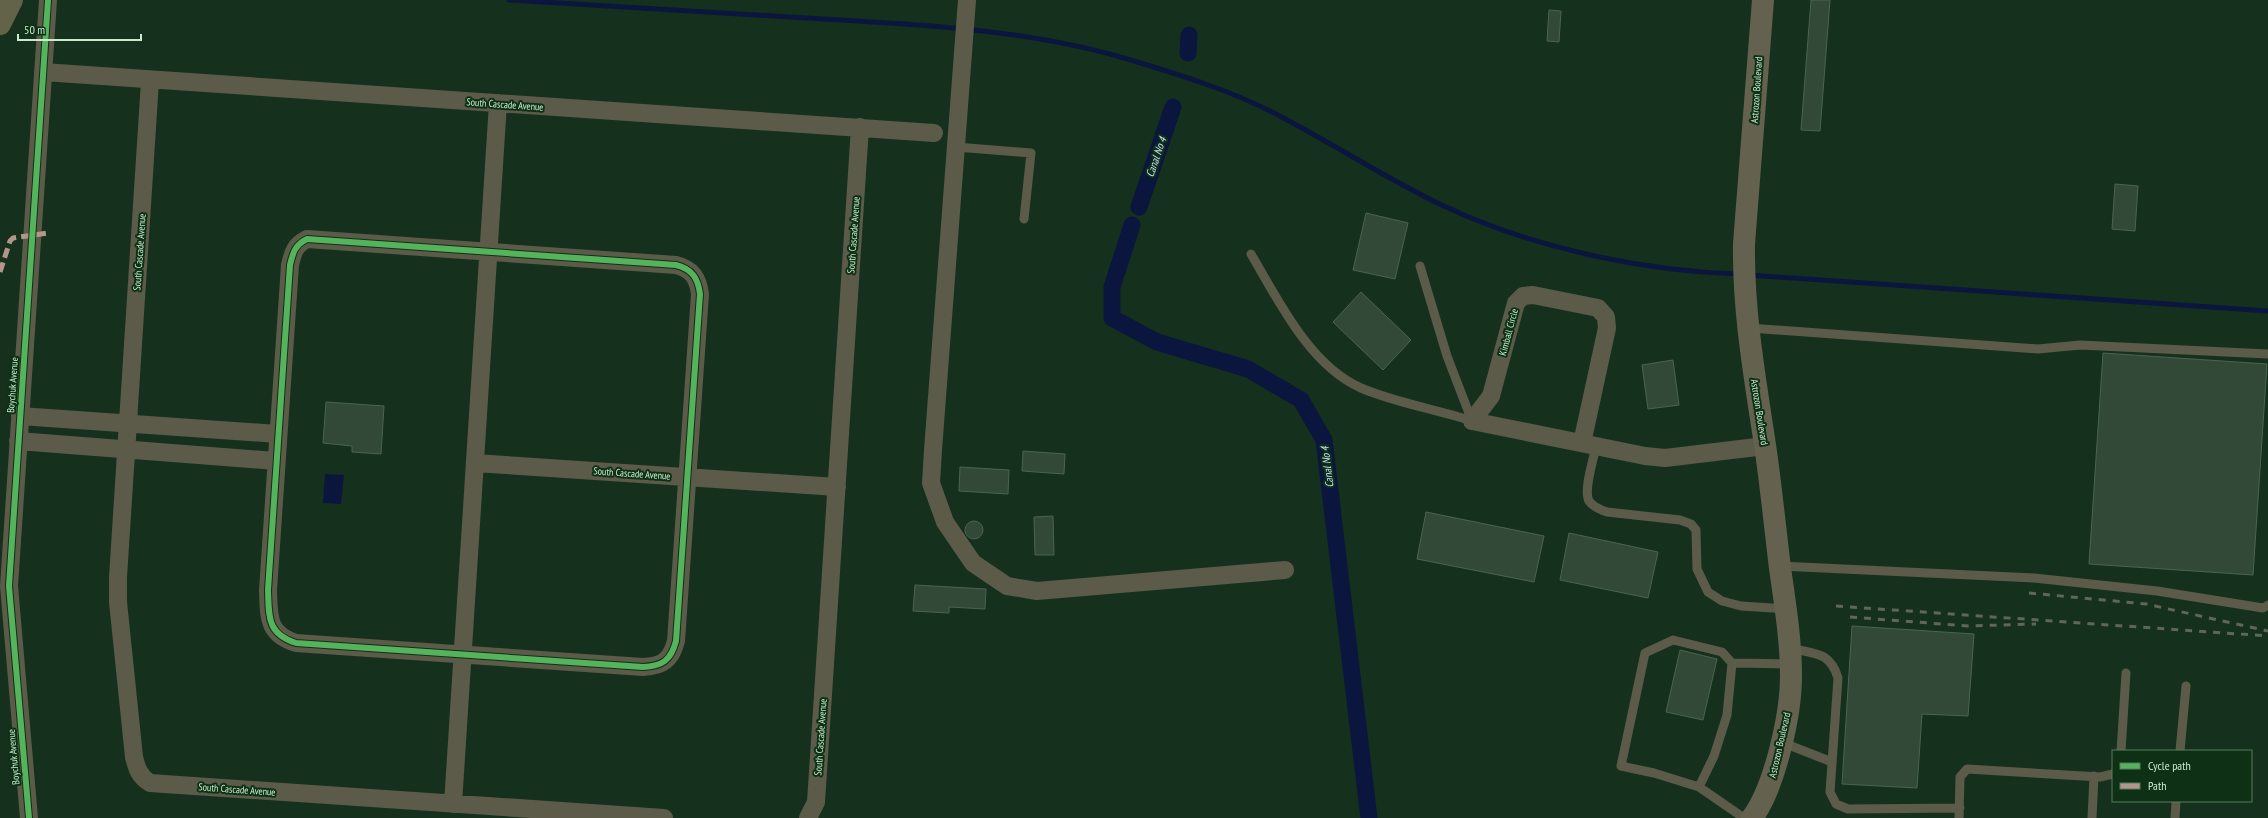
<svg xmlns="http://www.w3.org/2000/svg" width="2268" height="818" font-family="'PT Sans Narrow',sans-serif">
  <rect width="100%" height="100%" fill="#15311d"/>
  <path fill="#0a163e" d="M325,474L344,475L341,504L323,503Z"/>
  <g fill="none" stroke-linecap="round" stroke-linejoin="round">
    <path stroke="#0a163e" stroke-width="5" d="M509,0C613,6 718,13 823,19C926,25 1034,30 1134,61C1180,75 1229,90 1272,112C1331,142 1386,179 1446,207C1534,248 1642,271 1739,274
      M1749,275L2268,311"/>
    <path stroke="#0a163e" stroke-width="17" d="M1188,53L1189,35
      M1139,207L1173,107
      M1132,225L1112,287V318L1157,342L1248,369L1301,400L1324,440L1369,818"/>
  </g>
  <path fill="#334938" stroke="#4a6451" d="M1811,0H1830L1820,131L1801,130Z
    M1549,10L1561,11L1559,42L1547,41Z
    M2115,184L2138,186L2135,231L2112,229Z
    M1366,213L1408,223L1395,279L1353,270Z
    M1361,292L1411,340L1383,370L1333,322Z
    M2103,353L2267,364L2253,575L2089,564Z
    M1673,360L1679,405L1648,409L1642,365Z
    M326,402L384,406L381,454L352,452V446L323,443Z
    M1023,451L1065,454L1064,474L1022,471Z
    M960,467L1009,470L1008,494L959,491Z
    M1426,512L1544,536L1534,582L1417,559Z
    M1053,516L1054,555H1035L1034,517Z
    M965 530a9 9 0 1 1 18 0a9 9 0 1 1-18 0Z
    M1569,533L1658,552L1648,598L1560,580Z
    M915,585L986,589L985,609L949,607V613L913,611Z
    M1852,626L1974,634L1968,716L1922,714L1917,788L1842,784Z
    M1680,650L1717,659L1703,720L1666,712Z"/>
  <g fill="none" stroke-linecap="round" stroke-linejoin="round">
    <path stroke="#5c5a49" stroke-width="9" d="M956,147L1031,153L1024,219
      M1251,254C1278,300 1310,366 1361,388C1396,403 1436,409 1472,421
      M1420,266L1447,356L1472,421
      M1749,328L2038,349L2080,345L2268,354
      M1596,446C1594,458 1583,490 1589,501C1593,507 1601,510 1607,512L1680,520L1691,524L1696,530L1697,569L1708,592L1722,601L1741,606L1786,609
      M1780,566L2034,578L2157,591L2263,608L2268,605
      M1790,648C1814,654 1830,651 1838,678L1830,792L1836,804L1848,809L1960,808
      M1732,663L1790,664
      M1781,742L1832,762
      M2121,751L2126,673
      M2180,751L2186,686
      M1699,787L1714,756L1727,715L1732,663L1722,652L1673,640L1645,653L1621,766L1654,773L1699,787L1744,818
      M1959,818L1960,777L1967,769L2100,777L2113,774
      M2092,818L2094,776
      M2175,818L2176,801"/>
    <path stroke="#5c5a49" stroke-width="18" d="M967,0L933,450L931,483L945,522L973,563L1007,586L1037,591L1285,570
      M43,72L934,133
      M150,81L118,577V602L134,757C137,769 139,776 150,783L664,818
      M307,239L676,265C692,269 698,278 700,294L676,641C671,660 663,666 643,667L296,643C267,634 269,617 268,590L290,265C293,252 295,245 307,239Z
      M20,416L278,434
      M18,441L276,461
      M1582,443L1607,328L1606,317L1598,308L1533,295L1523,296L1516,303L1491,396L1472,421L1645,456L1665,458L1765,446
      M475,463L837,487
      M453,804L498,103
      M29,818L9,586L48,0
      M808,818L816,802L860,127"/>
    <path stroke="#64624e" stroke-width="22" d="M1752,818C1775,787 1791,714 1791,676C1791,640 1785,604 1780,568C1775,527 1771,486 1765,445C1755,378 1743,312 1744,244L1763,0"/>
    <path stroke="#63634a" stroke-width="22" d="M0,24L12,0"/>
    <path stroke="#5e6758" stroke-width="3" stroke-dasharray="7 7" stroke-linecap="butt" d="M2029,593L2146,604L2268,631
      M1836,606L2268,636
      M1850,617L1968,626L2036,624"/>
    <path stroke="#b2968c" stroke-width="5" stroke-dasharray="10 5" stroke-linecap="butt" d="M0,272L10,241L13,238L48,233"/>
    <g stroke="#0e3116" stroke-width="8">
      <path id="cycleway" d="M307,239L676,265C692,269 698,278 700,294L676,641C671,660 663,666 643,667L296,643C267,634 269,617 268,590L290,265C293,252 295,245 307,239Z
        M29,818L9,586L48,0"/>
    </g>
    <use href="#cycleway" stroke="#56b35d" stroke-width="6"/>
  </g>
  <g text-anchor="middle" stroke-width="4" stroke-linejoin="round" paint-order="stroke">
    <g font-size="10" fill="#c9eacd" stroke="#0e3116">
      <text transform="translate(1756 90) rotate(-86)" y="4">Astrozon Boulevard</text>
      <text transform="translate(505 104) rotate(4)" y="4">South Cascade Avenue</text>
      <text transform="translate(853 235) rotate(-86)" y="4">South Cascade Avenue</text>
      <text transform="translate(139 252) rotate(-86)" y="4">South Cascade Avenue</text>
      <text transform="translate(1508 332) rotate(-75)" y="4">Kimball Circle</text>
      <text transform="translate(12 385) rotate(-86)" y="4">Boychuk Avenue</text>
      <text transform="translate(1760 412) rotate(81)" y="4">Astrozon Boulevard</text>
      <text transform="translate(632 473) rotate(4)" y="4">South Cascade Avenue</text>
      <text transform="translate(820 737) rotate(-86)" y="4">South Cascade Avenue</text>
      <text transform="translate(1779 745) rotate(-77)" y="4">Astrozon Boulevard</text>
      <text transform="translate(13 757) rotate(-95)" y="4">Boychuk Avenue</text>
      <text transform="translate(237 789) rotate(4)" y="4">South Cascade Avenue</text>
    </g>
    <g font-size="11" font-style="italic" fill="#d0ddfe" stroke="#0e3116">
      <text transform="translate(1156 157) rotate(-71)" y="4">Canal No 4</text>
      <text transform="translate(1327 467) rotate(-97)" y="4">Canal No 4</text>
    </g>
  </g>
  <rect x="2112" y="750" width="140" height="52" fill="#0e3116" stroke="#597b5f"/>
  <rect x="2120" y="763" width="20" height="6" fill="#56b35d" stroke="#597b5f"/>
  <text x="2148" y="770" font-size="12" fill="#c9eacd">Cycle path</text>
  <rect x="2120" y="783" width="20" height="6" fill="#b2968c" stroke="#597b5f"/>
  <text x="2148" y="790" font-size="12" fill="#c9eacd">Path</text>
  <path d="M18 34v6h123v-6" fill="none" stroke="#c9eacd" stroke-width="2"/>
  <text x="24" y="34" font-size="12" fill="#c9eacd" stroke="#0e3116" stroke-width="3" paint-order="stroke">50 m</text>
</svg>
